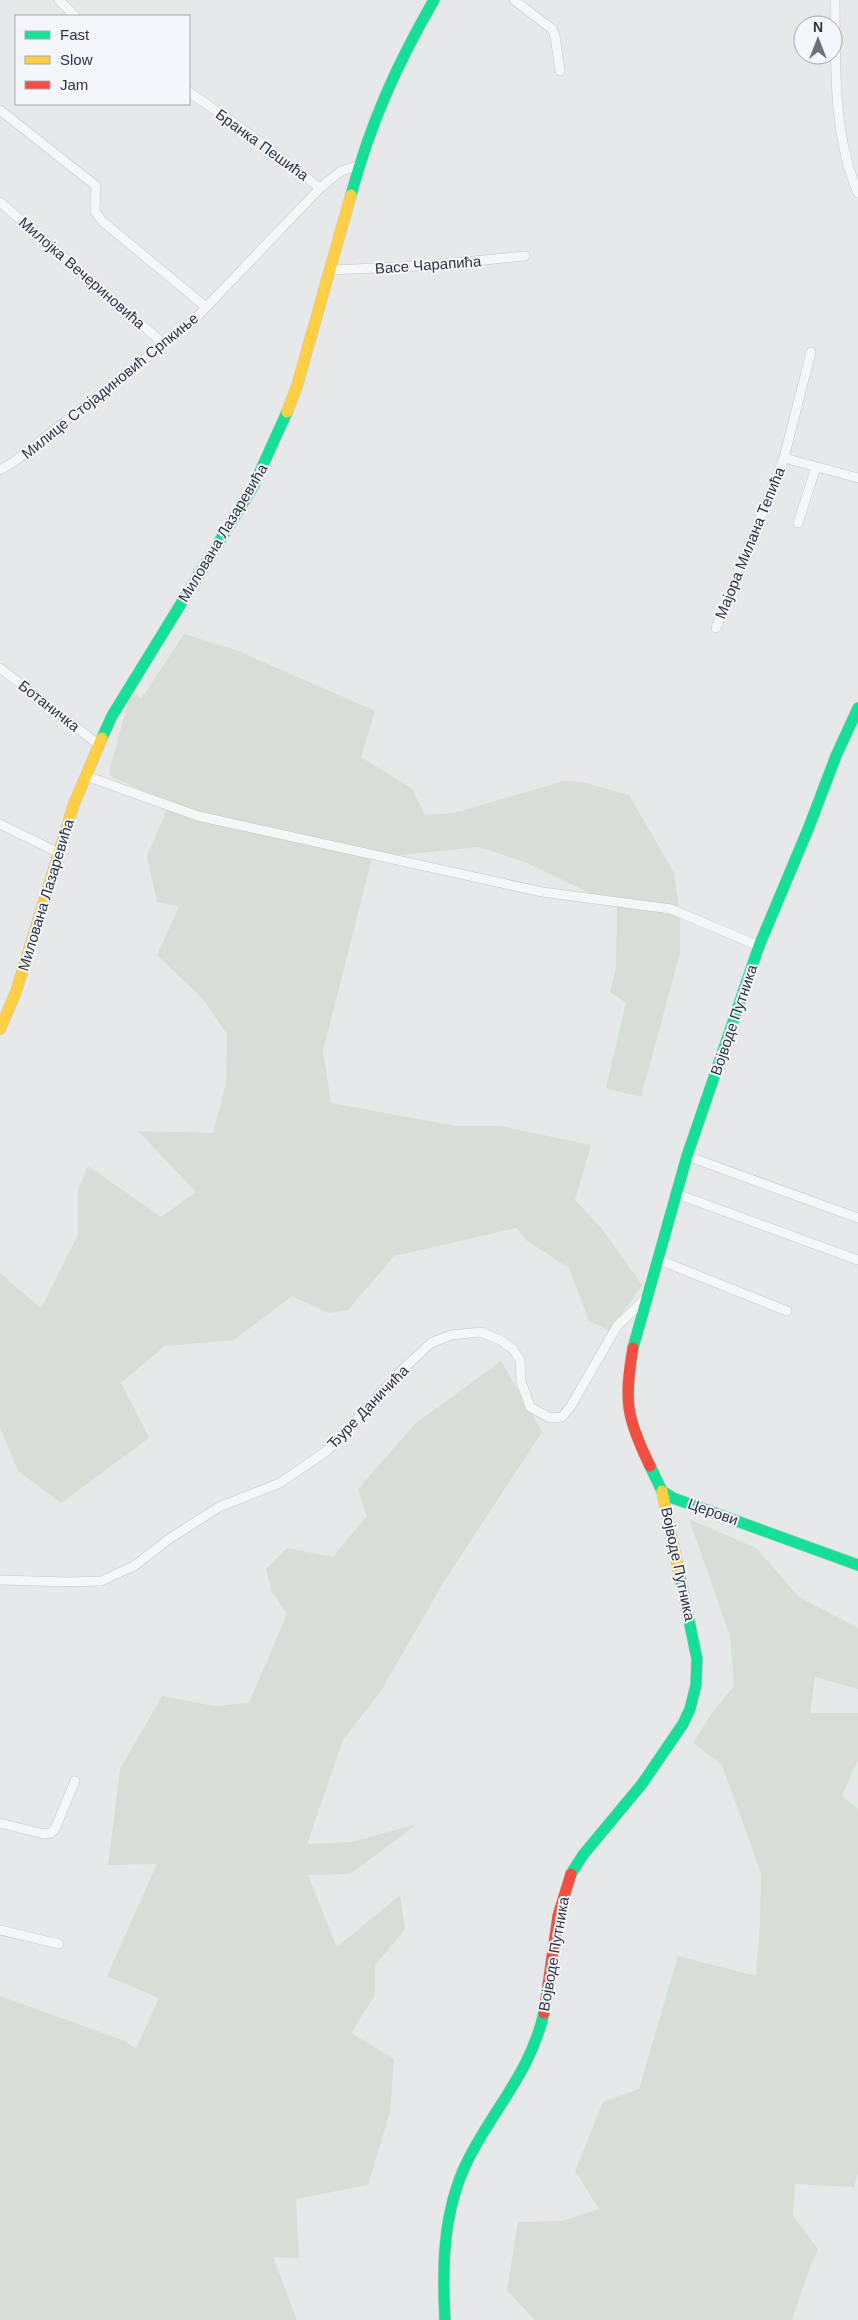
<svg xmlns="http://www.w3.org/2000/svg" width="858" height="2320" font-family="Helvetica,sans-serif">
  <rect width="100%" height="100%" fill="#e6e8ea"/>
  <path fill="#d6ded6" d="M184,634L236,650L375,711L361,757L412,789L425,815L454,813L564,781L582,782L629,795L674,873L680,915V953L641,1097L606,1088L626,1003L610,992L616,968L617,906L527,863L479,847L372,858L323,1051L331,1103L456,1126H500L591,1145L575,1200L602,1229L642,1285L610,1331L589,1321L569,1268L526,1240L517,1228L394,1256L348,1310L328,1313L292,1296L234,1340L165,1346L121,1383L149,1438L61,1503L18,1471L0,1427V1273L41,1308L78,1235V1190L88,1166L161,1217L196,1192L138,1131L213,1133L226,1083L227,1034L202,998L157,955L179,907L157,902L147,856L170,803L110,776V768L131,692L142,698Z
    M501,1361L542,1432L443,1583L381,1691L343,1740L307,1844L352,1842L417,1824L350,1874L308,1875L337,1947L400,1895L405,1930L375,1965V1995L351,2033L394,2059L390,2112L368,2185L296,2199L299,2258L273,2257L297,2320H0V1996L125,2041L136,2049L159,1998L107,1976L157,1864L108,1865L120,1769L162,1696L214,1706L249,1703L287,1614L272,1592L266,1569L287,1548L333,1557L367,1516L358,1489L415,1424Z
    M689,1519L756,1548L799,1597L858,1628V1689L815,1677L810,1713H858V1760L842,1796L858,1809V2173L854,2187L795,2184L793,2216L818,2249L810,2267L792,2320H535L507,2291L518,2222L562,2221L599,2209L575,2171L603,2102L639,2089L678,1956L756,1976L760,1924L761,1873L722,1765L693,1743L712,1713L734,1686L730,1636Z"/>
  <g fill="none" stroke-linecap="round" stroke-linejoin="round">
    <g stroke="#c4c6c8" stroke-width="10">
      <path id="street" d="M59,0L75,16
        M514,0L552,29L555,36L560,71
        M835,0C836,64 832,133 858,193
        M189,92L237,125L320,188
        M0,110L96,186L95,211L102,221L206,307
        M0,202L164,344
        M330,270L423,266L525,256
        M811,352L784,458L858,478
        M0,470L15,461L193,321L320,188L341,171L360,165
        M798,523L816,467
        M716,628L784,458
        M0,668L99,745
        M86,776L198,816L542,892L671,909L759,946
        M0,824L59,853
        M687,1156L858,1218
        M677,1194L858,1260
        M659,1260L787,1311
        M0,1580L70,1582L101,1581L134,1566L169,1539L219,1507L280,1483L328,1450L404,1368L431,1343L451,1335L481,1332L500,1340L513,1349L520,1360L521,1381L530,1407L550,1418L562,1417L571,1406L617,1326L645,1299
        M0,1823L44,1834L51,1833L55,1829L75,1781
        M0,1930L59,1944"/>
    </g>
    <g stroke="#c4c6c8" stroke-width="12">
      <path id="fast" d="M351,195C371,122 396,66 434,0
        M102,738L112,716L254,485L287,412
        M633,1348L687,1156L759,946L809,827L836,756L858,708
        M650,1466L662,1491L673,1498L858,1565
        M571,1874L583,1855L642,1784L683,1724L690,1709L696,1685L697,1659L679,1572
        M445,2320C442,2267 443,2211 467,2162C493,2109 530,2074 544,2013"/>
    </g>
    <g stroke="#c4c6c8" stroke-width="12">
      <path id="slow" d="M287,412L297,386L351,195
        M0,1029L16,992L74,804L102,738
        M662,1491L679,1572"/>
    </g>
    <g stroke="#c4c6c8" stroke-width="12">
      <path id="jam" d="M633,1348C624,1401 626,1417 650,1466
        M544,2013L558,1916L571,1874"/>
    </g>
    <use href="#street" stroke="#f5f6f7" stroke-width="9"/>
    <use href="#fast" stroke="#16e098" stroke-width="11"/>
    <use href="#slow" stroke="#ffcf43" stroke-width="11"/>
    <use href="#jam" stroke="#f24e42" stroke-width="11"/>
  </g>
  <g text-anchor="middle" stroke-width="4" stroke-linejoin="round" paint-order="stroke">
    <g font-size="15" fill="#2b3445" stroke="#f4f6f9">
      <text transform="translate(262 145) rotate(36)" y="5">Бранка Пешића</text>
      <text transform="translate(428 265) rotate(-4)" y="5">Васе Чарапића</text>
      <text transform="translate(82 273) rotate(41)" y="5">Милојка Вечериновића</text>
      <text transform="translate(110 386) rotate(-39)" y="5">Милице Стојадиновић Српкиње</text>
      <text transform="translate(223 533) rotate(-59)" y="5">Милована Лазаревића</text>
      <text transform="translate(750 543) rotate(-68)" y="5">Мајора Милана Тепића</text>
      <text transform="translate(49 706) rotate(38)" y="5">Ботаничка</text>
      <text transform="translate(46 895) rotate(-73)" y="5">Милована Лазаревића</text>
      <text transform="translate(734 1020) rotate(-71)" y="5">Војводе Путника</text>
      <text transform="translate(368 1407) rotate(-46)" y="5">Ђуре Даничића</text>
      <text transform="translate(713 1512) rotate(20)" y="5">Церови</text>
      <text transform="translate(678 1564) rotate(78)" y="5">Војводе Путника</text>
      <text transform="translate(554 1954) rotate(-80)" y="5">Војводе Путника</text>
    </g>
  </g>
  <rect x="15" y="15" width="175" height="90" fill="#f4f6f9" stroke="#a4a8b1"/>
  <rect x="25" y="31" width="25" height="8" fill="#16e098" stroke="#a4a8b1"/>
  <text x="60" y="40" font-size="15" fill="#2b3445">Fast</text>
  <rect x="25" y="56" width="25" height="8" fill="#ffcf43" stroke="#a4a8b1"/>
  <text x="60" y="65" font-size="15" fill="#2b3445">Slow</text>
  <rect x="25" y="81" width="25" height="8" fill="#f24e42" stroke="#a4a8b1"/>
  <text x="60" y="90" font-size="15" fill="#2b3445">Jam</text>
  <g transform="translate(818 40)"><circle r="24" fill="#f4f6f9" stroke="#a4a8b1"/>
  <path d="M0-4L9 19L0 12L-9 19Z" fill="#6c737f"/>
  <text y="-8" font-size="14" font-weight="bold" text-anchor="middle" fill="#2b3445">N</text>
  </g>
</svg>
